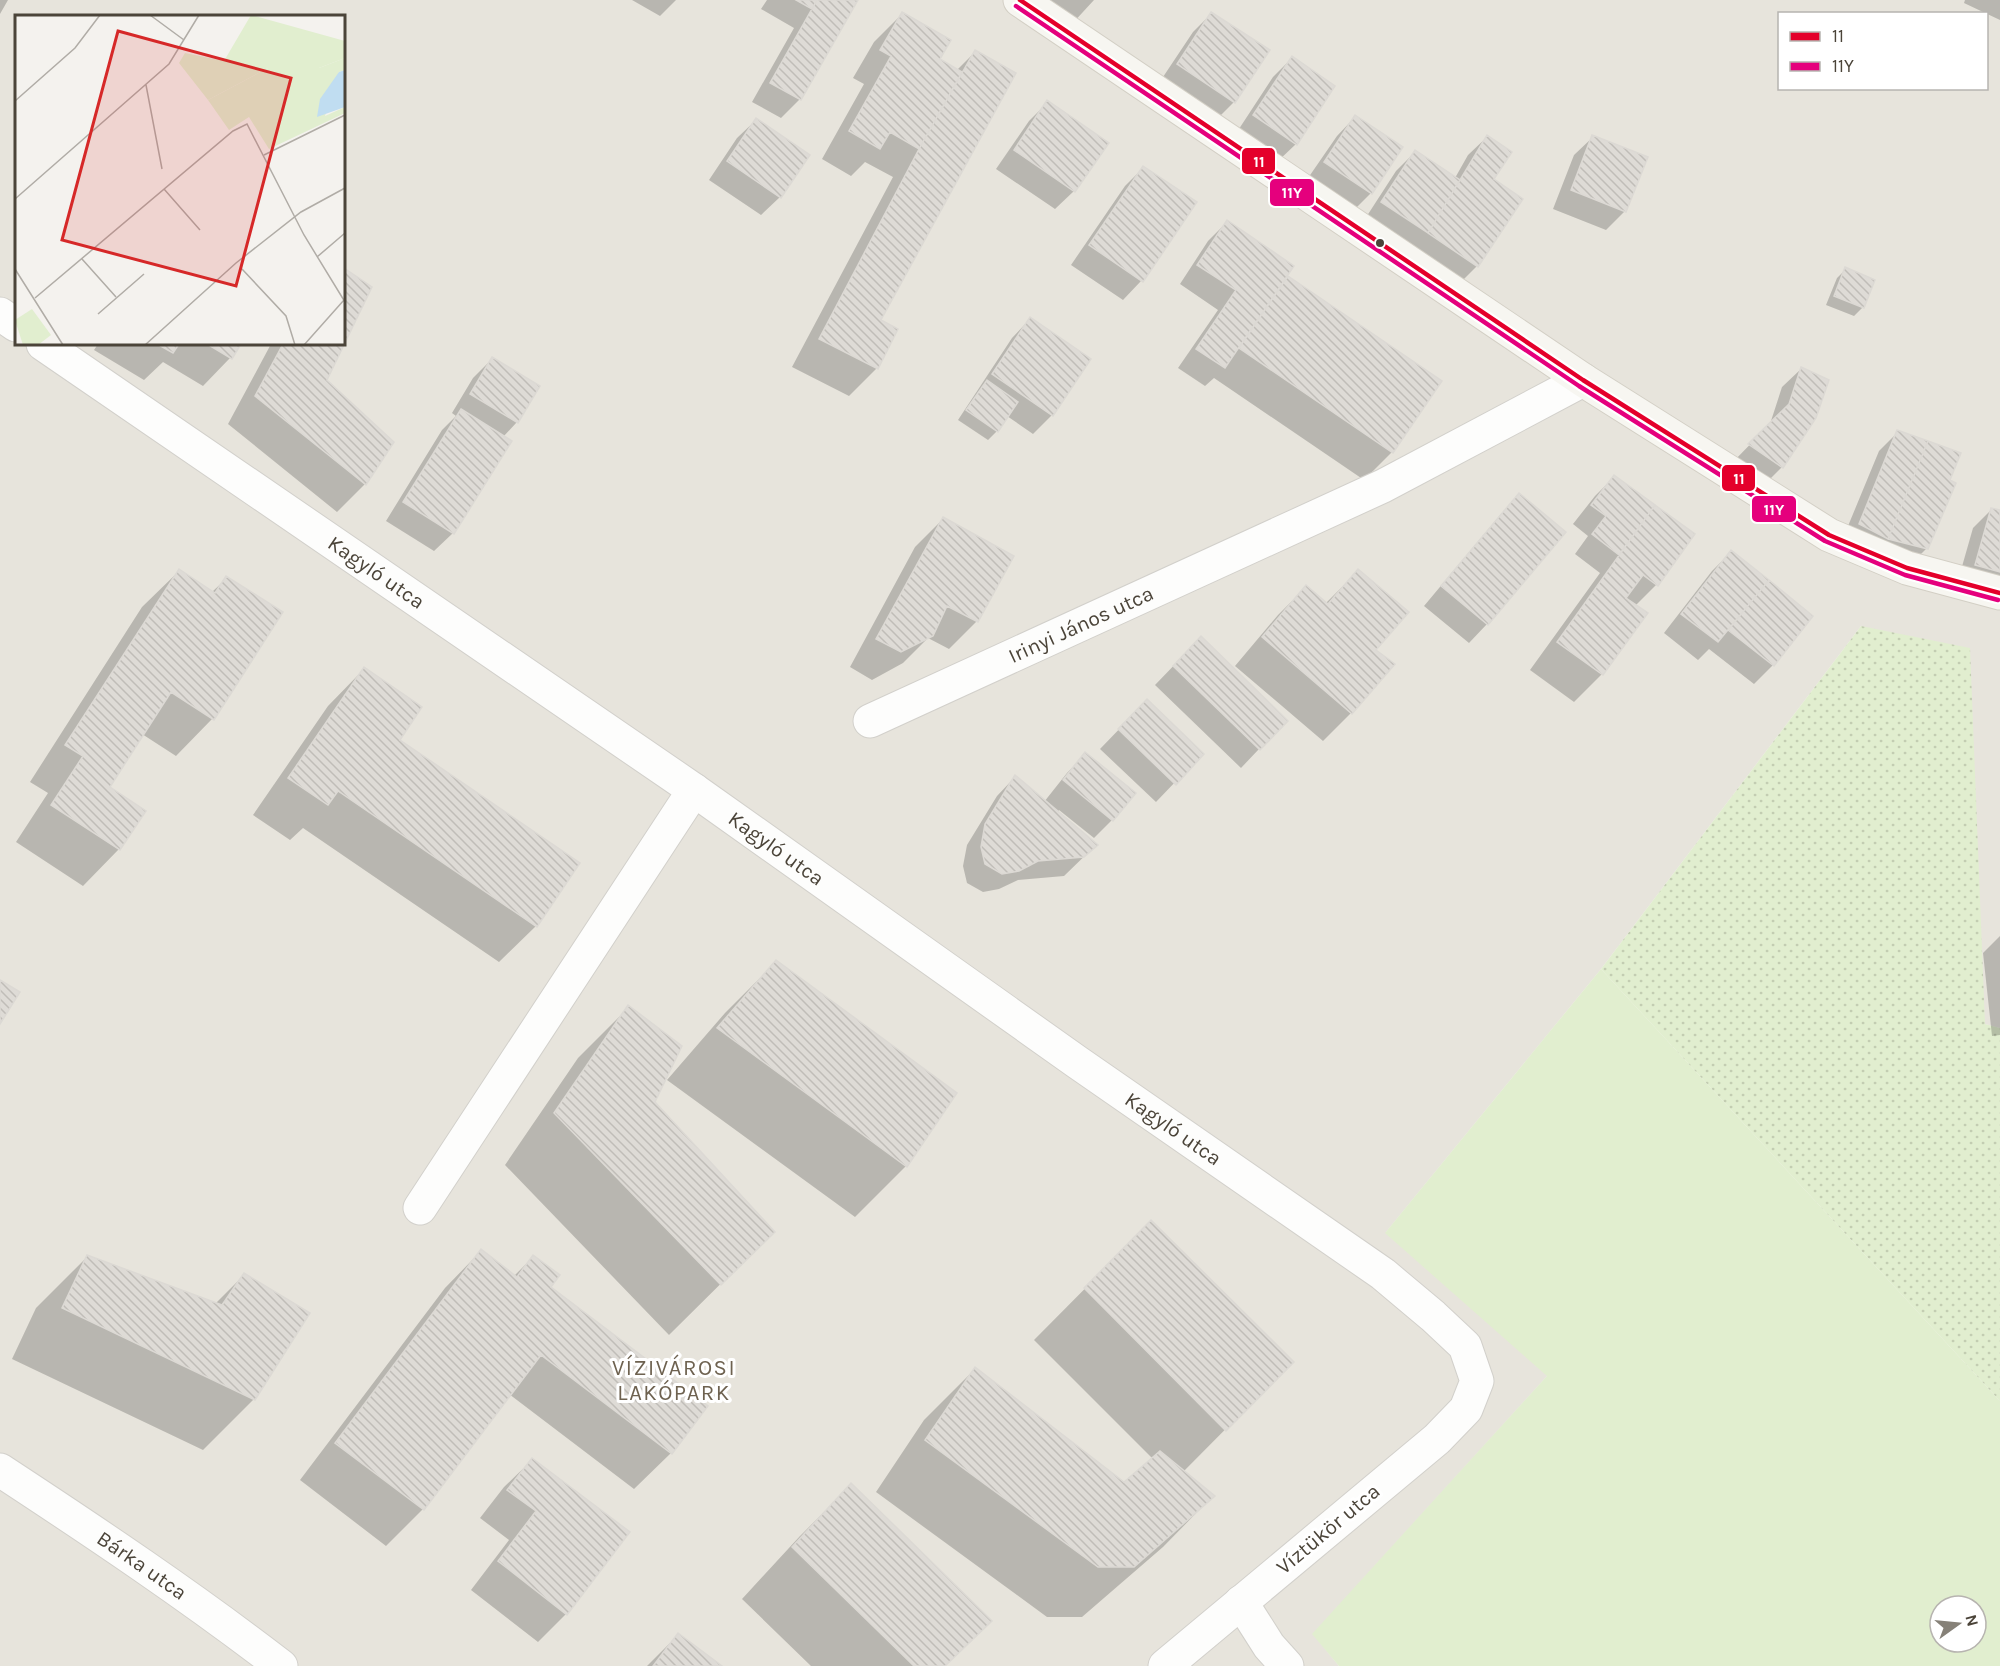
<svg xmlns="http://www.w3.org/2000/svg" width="2000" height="1666" font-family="Karla,sans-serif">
  <defs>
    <pattern id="park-dots" width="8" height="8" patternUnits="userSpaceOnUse" patternTransform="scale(1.5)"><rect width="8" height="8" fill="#e1eecf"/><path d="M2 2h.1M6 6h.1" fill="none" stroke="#c3cdb2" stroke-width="1.8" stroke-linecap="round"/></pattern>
    <pattern id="building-back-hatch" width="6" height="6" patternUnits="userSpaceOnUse" patternTransform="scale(1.5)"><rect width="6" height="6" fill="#dedbd6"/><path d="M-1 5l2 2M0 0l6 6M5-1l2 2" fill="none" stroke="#c0bdb8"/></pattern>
  </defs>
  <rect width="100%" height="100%" fill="#f4f2ee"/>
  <path fill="#e7e4dc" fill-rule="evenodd" d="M0,0H2000V1028L1985,1024L1861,626L1601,969L1386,1232L1548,1375L1313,1634L1339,1666H0ZM1780,14H1986V88H1780ZM16,16H344V344H16Z"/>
  <path fill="#e1eecf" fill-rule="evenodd" d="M1601,969L2000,1401V1666H1339L1312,1634L1547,1376L1385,1233ZM1940,1606H1976V1642H1940Z"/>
  <path fill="url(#park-dots)" d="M1861,626L1970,648L1985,1024L2000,1028V1401L1601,969Z"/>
  <path fill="#0003" d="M0,0H8L0,14Z
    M632,0H676L660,16Z
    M767,0H856L799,100L781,118L752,102L794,28L761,9Z
    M1034,0H1094L1071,25Z
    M1965,0H2000V20L1964,3Z
    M902,14L938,60L956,71L975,52L879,321L877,368L849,396L792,367L893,177L865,162L851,176L822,159L864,84L853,78L874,42Z
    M1211,14L1234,102L1215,121L1159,83L1193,32Z
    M1292,58L1296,144L1277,162L1235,135L1273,77Z
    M1048,102L1074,191L1055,209L996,169L1029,121Z
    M1355,117L1371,193L1352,212L1306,181L1337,136Z
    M756,120L780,197L761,215L709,180L737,138Z
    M1487,137L1492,180L1477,266L1458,285L1363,222L1396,171L1415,152L1455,178L1468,155Z
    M1593,137L1625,211L1606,230L1553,209L1574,155Z
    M1143,168L1195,203L1141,281L1123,300L1071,265L1125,186Z
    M1227,222L1283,282L1288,277L1392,452L1364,480L1214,378L1205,386L1178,368L1218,310L1180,284L1208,241Z
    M1846,269L1863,307L1854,316L1826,305L1837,278Z
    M344,270L370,287L344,342Z
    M1030,319L1052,415L1033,434L1007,416L997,431L988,440L958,420L1012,338Z
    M98,344H239L230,358L203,386L163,362L144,380L94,350Z
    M271,344H343L325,380L365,484L337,512L228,424Z
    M492,359L517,422L503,437L453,533L434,551L386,521L442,430L456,416L452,413L473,378Z
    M1801,369L1782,467L1763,486L1731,464L1770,424L1782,387Z
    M1898,432L1948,480L1927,548L1908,567L1841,543L1879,451Z
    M1614,477L1693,534L1656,585L1635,606L1646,614L1602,674L1574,702L1530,670L1600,573L1575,554L1588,536L1573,524L1595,496Z
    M1519,495L1487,624L1469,643L1424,606L1501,514Z
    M1992,509L2000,512V596L1957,584L1973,528Z
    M943,519L1012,557L977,621L949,649L928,638L903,663L872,680L850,667L915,547Z
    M1731,552L1811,616L1773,665L1754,684L1709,649L1698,660L1664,633L1712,571Z
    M179,571L212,592L227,578L281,613L212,719L176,756L142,734L108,788L119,849L83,886L16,842L48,793L30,782L142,607Z
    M1358,571L1351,713L1323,741L1235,666L1278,615L1306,587L1325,604Z
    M1182,657L1259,749L1241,768L1155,685Z
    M364,669L398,740L536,926L499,962L303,828L290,840L253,815L328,706Z
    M1128,720L1202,754L1156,802L1100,749Z
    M1085,754L1112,820L1094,838L1059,810L1057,813L1096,845L1064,876L1018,880L999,889L983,892L967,883L963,866L967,845L997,796L1015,777L1044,802L1067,773Z
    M2000,936V1035L1992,1036L1983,953Z
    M776,962L906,1166L855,1217L667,1080L725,1013Z
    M629,1007L653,1102L773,1232L669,1335L505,1165L578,1058Z
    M1151,1222L1292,1362L1183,1472L1213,1496L1163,1547L1082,1617H1047L876,1492L924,1420L975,1369L1124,1484L1153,1459L1034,1340Z
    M481,1251L514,1276L533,1257L549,1287L671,1453L634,1489L509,1394L423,1509L386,1546L300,1480L445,1288Z
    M87,1257L215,1304L244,1275L254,1399L203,1450L12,1359L36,1308Z
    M532,1460L566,1614L538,1642L471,1590L509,1540L480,1518L504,1487Z
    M851,1485L945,1666H811L742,1599L800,1536Z
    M678,1635L719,1666H647Z"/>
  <path fill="url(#building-back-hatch)" stroke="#dcd9d4" stroke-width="1.5" d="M796,0H817L812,9Z
    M817,0H858L801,100L770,83Z
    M902,12L951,40L940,59L962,72L919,149L890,132L880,149L849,131L891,56L880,50Z
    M1211,12L1270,50L1235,103L1177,64Z
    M975,50L1016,73L881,320L898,329L878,369L819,339L919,149Z
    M1292,56L1335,86L1297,145L1253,115Z
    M1047,100L1109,143L1075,192L1014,150Z
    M1355,115L1403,147L1372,194L1324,162Z
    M756,118L810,155L781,198L727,161Z
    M1487,135L1512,152L1494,179L1523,199L1478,267L1428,233Z
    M1592,135L1648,157L1626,212L1571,190Z
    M1415,150L1460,180L1428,233L1381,202Z
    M1143,166L1197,202L1143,282L1089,245Z
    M1227,220L1294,266L1225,368L1196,349L1236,290L1197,265Z
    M1845,267L1875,280L1864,308L1834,296Z
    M344,268L372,287L327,380L394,442L366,485L255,396L283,344H344Z
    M1288,276L1442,381L1393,453L1239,348Z
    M1030,317L1091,359L1053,416L992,374Z
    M157,344H179L173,353Z
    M207,344H241L232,359Z
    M492,357L540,386L518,423L470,394Z
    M1801,367L1829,380L1816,418L1783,468L1748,444L1789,404Z
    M987,380L1018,402L998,432L966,410Z
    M461,409L512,441L454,534L403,502Z
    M1897,430L1928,441L1888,539L1859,524Z
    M1928,441L1961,453L1950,480L1956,483L1928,549L1888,539Z
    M1614,475L1655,505L1619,555L1592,534L1606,516L1591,505Z
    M1519,493L1566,532L1488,625L1441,586Z
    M1655,505L1695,534L1658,586L1643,575L1626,598L1648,613L1603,675L1557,642Z
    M1991,508L2000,510V572L1975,565Z
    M943,517L1014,556L978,622L947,606L933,636L901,652L876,639Z
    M1731,550L1769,580L1718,642L1681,614Z
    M179,569L215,593L226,576L283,612L214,720L171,692L110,787L146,811L120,850L51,805L83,756L65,745Z
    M1358,569L1409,612L1376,650L1395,664L1352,714L1262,637L1306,585L1328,604Z
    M1769,580L1813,616L1774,666L1728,630Z
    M1201,636L1288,721L1260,750L1173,666Z
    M364,667L422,707L400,740L580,863L537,927L338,791L328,805L288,778Z
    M1147,699L1204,754L1176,785L1118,729Z
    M1085,752L1136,793L1113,821L1063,780Z
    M1015,775L1098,845L1084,857L1038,861L1019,871L1002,874L985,864L981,847L985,824Z
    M776,960L957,1093L907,1167L717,1028Z
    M0,980L20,992L0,1024Z
    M628,1005L682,1046L655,1102L775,1232L721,1285L554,1113Z
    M1151,1220L1294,1362L1226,1431L1084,1288Z
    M481,1249L517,1277L533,1255L560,1275L551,1287L708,1406L672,1454L541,1355L424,1510L335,1443Z
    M87,1255L222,1305L244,1273L310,1313L255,1400L62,1308Z
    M975,1367L1124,1482L1160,1451L1215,1496L1134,1567H1098L925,1440Z
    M532,1458L630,1532L567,1615L498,1561L536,1511L507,1490Z
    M851,1483L992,1621L945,1666H914L792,1547Z
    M678,1633L722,1666H653Z"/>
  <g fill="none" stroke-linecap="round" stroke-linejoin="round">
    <g stroke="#d2d0cb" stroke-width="35">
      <g id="minor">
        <path d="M0,314L16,325"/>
        <path id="s1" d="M43,344L694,790L1077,1062L1383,1274L1433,1316L1465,1346L1477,1381L1466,1409L1437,1439L1165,1666"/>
        <path id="s2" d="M870,721L1383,486L1583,380"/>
        <path d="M420,1208L694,790"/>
        <path d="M1241,1602L1269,1646L1287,1666"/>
      </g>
    </g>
    <g stroke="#d2d0cb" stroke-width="35">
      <g id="tertiary">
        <path id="s3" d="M0,1470C96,1533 190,1596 281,1666"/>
      </g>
    </g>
    <g stroke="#d3cfc5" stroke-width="35">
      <path id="secondary" d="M1020,0L1583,380L1829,535L1907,568L2000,593"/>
    </g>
    <use href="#minor" stroke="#fdfdfc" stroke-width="33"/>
    <use href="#tertiary" stroke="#fdfdfc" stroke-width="33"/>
    <use href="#secondary" stroke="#f7f6f1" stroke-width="33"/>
    <g stroke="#fff" stroke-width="9">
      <path id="bus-1" d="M1020,0L1583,380L1829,535L1907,568L2000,593"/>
    </g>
    <g stroke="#fff" stroke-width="9">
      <path id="bus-2" d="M1016,6L1579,386L1825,541L1905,575L1998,600"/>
    </g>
    <use href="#bus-1" stroke="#e4002b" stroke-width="4.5"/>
    <use href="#bus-2" stroke="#e5007d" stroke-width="4.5"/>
  </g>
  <circle fill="#4b4439" stroke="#fff" stroke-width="2" cx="1380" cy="243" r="5"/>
  <g text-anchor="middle" stroke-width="6" stroke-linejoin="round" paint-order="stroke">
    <g font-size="21" fill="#4b4439" stroke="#fff">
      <text dy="7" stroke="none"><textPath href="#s1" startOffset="404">Kagyló utca</textPath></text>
      <text dy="7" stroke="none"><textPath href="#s2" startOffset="232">Irinyi János utca</textPath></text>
      <text dy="7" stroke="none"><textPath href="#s1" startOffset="890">Kagyló utca</textPath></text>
      <text dy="7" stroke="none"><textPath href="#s1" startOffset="1376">Kagyló utca</textPath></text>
      <text transform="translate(1328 1529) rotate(-40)" y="7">Víztükör utca</text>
      <text dy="7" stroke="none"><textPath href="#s3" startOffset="171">Bárka utca</textPath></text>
    </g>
    <g font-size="22" letter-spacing="1.5" fill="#6e6250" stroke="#fff">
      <text x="674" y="1375">VÍZIVÁROSI<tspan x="674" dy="25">LAKÓPARK</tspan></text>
    </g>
  </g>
  <g transform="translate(15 15)">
    <rect width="330" height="330" fill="#f4f2ee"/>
    <path d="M330,43V55L324,57L310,101L330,92V98L254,134L234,102L214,115L193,85L253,53H304Z" fill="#e1eecf"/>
    <path d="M17,294L36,320L23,330H8L0,305Z" fill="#e1eecf"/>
    <path d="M236,0L330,26V43L304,53H253L193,85L164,48L170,38L209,46Z" fill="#e1eecf"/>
    <path d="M330,55V92L302,102L305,84L324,57Z" fill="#c0ddf1"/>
    <path fill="none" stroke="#b0aca6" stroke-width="1.5" d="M135,0L169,25M131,70L147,154M0,86L60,33L85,0M249,140L330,100M149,174L185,215M0,184L154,49L184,0M302,242L330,218M67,244L101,282M0,254L48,330M227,254L271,301L280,330M20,283L218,116L232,109L289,220L330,287M83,299L129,259M130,330L221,248L286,197L330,173M289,330L329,285"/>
    <path fill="#d62828" fill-opacity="0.15" stroke="#d62828" stroke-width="3" d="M103,16L276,63L221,271L47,225Z"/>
    <rect width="330" height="330" fill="none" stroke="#4b4439" stroke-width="3"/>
  </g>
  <g stroke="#fff" stroke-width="2">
    <rect x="1241" y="147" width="35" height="28" rx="6" fill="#e4002b"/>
    <rect x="1269" y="178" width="46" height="29" rx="6" fill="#e5007d"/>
    <rect x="1721" y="464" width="35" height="28" rx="6" fill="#e4002b"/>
    <rect x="1751" y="495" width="46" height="28" rx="6" fill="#e5007d"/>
  </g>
  <g font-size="16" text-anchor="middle" font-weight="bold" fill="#fff">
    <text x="1259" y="167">11</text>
    <text x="1292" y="198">11Y</text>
    <text x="1739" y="484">11</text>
    <text x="1774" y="515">11Y</text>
  </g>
  <rect x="1778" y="12" width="210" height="78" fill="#ffffff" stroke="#b7b4b0" stroke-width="1.5"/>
  <rect x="1790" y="32" width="30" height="9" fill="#e4002b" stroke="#b7b4b0" stroke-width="1.5"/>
  <text x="1832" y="42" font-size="18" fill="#4b4439">11</text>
  <rect x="1790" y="62" width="30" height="9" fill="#e5007d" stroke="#b7b4b0" stroke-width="1.5"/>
  <text x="1832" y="72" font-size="18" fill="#4b4439">11Y</text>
  <g transform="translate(1958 1624) rotate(75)"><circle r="28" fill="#ffffff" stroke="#b7b4b0" stroke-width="1.5"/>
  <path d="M0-4.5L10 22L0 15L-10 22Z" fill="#868178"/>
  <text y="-9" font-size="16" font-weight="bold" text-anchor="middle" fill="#4b4439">N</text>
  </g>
</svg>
